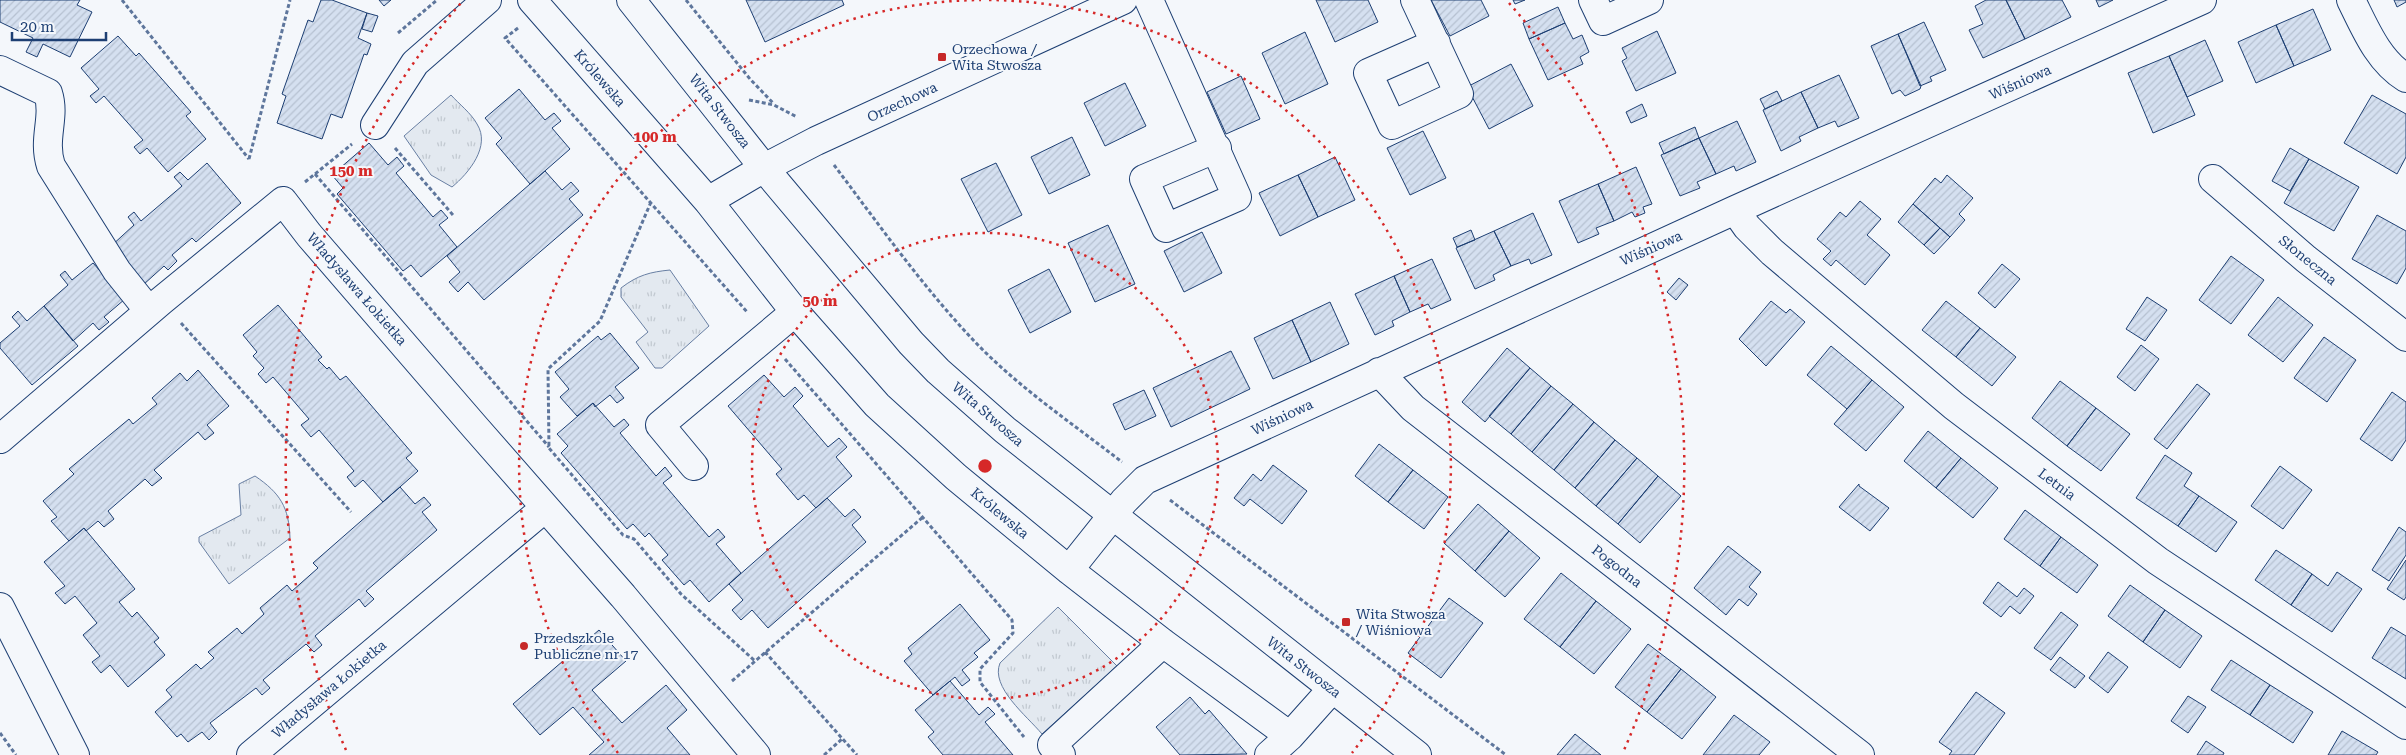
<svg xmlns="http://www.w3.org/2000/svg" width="2406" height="755" font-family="'Roboto Serif',serif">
  <defs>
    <pattern id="grass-tufts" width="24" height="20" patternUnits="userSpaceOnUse" patternTransform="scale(1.25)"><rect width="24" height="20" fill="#e3e9f0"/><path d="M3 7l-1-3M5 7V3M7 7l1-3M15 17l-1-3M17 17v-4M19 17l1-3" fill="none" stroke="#c2c9d1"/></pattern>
    <pattern id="building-hatch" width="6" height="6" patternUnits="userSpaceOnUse" patternTransform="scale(1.25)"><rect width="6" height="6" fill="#d5e0f0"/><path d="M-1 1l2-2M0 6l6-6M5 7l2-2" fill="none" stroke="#b6c1d1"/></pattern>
  </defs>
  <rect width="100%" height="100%" fill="#f4f7fb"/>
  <path fill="url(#grass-tufts)" stroke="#687fa3" d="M451,95C459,104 471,113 477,124C491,146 469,173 452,187L431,175L404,136Z
    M670,270L709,326L662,368H655L636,342L648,332L621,297V288C638,275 650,272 670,270Z
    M255,476C280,493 289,507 290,538L229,584L199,542V537L241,515L239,484Z
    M1058,607L1117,666L1042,734C1027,716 990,687 1000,663Z"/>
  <path fill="url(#building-hatch)" stroke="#1d3f73" d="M0,0H80L77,5L92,12L70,57L43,44L37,57L26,52L33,38L0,22Z
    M321,0H332L367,13L358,38L371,44L367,55L364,54L342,118L331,114L322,139L277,123L286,96L282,94L308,20L313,22Z
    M379,0H391L384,6Z
    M746,0H842L844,5L765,42Z
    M1316,0H1368L1378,22L1335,42Z
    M1431,0H1481L1489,16L1450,36Z
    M1513,0H1525L1515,4Z
    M1986,0H2006L2025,39L1983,58L1969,30L1983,24L1975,6Z
    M2006,0H2062L2071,17L2025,39Z
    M2096,0H2113L2099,7Z
    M2394,0H2406V2L2397,7Z
    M1558,7L1565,23L1529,39L1523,23Z
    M2313,9L2331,50L2294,66L2276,25Z
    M367,13L378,16L372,32L362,29Z
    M1924,22L1946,70L1930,77L1932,81L1920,86L1898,34Z
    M1565,23L1573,39L1582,35L1589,52L1580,57L1583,64L1548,80L1529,39Z
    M2276,25L2294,66L2256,83L2238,42Z
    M1657,31L1676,73L1636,91L1622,61L1627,58L1622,48Z
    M1305,32L1328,84L1285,104L1262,53Z
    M1898,34L1921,86L1920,89L1905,96L1900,90L1892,94L1871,46Z
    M118,36L136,56L139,53L191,112L186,116L206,139L168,172L147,148L140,154L134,147L143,140L104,96L96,103L90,96L99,89L81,68Z
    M2205,40L2223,81L2187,97L2169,56Z
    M2169,56L2195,115L2153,133L2128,73Z
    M1511,64L1533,106L1489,129L1467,87Z
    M1839,75L1859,118L1838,127L1835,121L1818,128L1801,92Z
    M1241,76L1260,119L1226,134L1207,92Z
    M1125,83L1146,126L1105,146L1084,103Z
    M519,89L545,120L554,113L561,121L552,128L570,149L530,184L496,144L502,138L485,118Z
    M1777,91L1782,101L1765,109L1760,99Z
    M1801,92L1818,128L1799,137L1801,141L1781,151L1763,110Z
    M2372,95L2406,114V157L2397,174L2344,143Z
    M1642,104L1647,116L1631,123L1626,112Z
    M1737,121L1756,162L1736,171L1734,166L1716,174L1699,138Z
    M1695,127L1699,138L1664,154L1659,143Z
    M1423,131L1446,178L1410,195L1387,148Z
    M1072,137L1090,175L1049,194L1031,157Z
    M1699,138L1716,174L1697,182L1700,188L1680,196L1661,155Z
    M369,143L388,165L397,157L404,166L396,173L433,217L441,210L448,218L439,225L457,247L421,277L411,265L403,271L337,194L343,188L332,175Z
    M2290,148L2309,159L2290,191L2272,181Z
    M1335,157L1355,200L1318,217L1298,175Z
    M2309,159L2359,187L2334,231L2284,203Z
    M207,163L241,203L196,242L192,238L172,255L177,261L168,270L164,266L143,285L110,247L134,225L128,217L134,212L141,221L182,186L174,177L180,172L188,180Z
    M996,163L1022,215L988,232L961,179Z
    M1636,167L1652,204L1643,207L1645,213L1635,217L1632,212L1614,221L1598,184Z
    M545,171L562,190L571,182L579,191L569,199L583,215L484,300L468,282L458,292L449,282L460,272L447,256Z
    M1298,175L1318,217L1280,236L1259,193Z
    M1947,175L1973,198L1959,214L1965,220L1950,237L1913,204L1935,178L1941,183Z
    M1598,184L1614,221L1596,228L1599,234L1578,243L1559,201Z
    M1860,201L1881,219L1867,235L1890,255L1865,285L1836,260L1831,266L1823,259L1831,251L1817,239L1840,212L1846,217Z
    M1913,204L1940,228L1924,245L1898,222Z
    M1533,213L1552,255L1531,264L1529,259L1511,266L1494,231Z
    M2377,215L2406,231V268L2397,284L2352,259Z
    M1108,225L1135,284L1095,302L1068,243Z
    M1940,228L1950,237L1934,254L1924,245Z
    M1471,230L1475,240L1457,247L1453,238Z
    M1494,231L1511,266L1493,275L1495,280L1475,289L1456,248Z
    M1202,232L1222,273L1184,292L1164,251Z
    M2231,256L2264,280L2231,324L2199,300Z
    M1432,259L1451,300L1431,309L1428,304L1410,312L1394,276Z
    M93,263L125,299L104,317L109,322L99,330L93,323L73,341L44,306L68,285L60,275L65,271L72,280Z
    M2002,264L2020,279L1995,308L1978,293Z
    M1049,269L1071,312L1030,333L1008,290Z
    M1394,276L1410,312L1392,321L1394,326L1375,335L1355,294Z
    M1679,278L1688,285L1676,300L1667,292Z
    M2147,297L2167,310L2145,341L2126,329Z
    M2278,297L2313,325L2283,362L2248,335Z
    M1771,301L1786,313L1790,309L1805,322L1766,366L1739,339Z
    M1946,301L1980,328L1956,357L1922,330Z
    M1330,302L1349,344L1311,362L1292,320Z
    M278,305L322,357L318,360L327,369L329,367L340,380L346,376L412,453L406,458L418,471L383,502L363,480L355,487L347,477L354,471L319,430L311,437L301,425L309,419L273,377L266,383L258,374L264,368L253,356L257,352L243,335Z
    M44,306L78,346L32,385L0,348V343L20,326L12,317L18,311L27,321Z
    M1292,320L1311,362L1273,379L1254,338Z
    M1980,328L2016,357L1992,386L1956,357Z
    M610,333L639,368L615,387L624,398L617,403L610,395L595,407L593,403L577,416L560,397L569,389L555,372L598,336L601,340Z
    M2324,337L2356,360L2327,402L2294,378Z
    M2141,345L2159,359L2135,391L2117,377Z
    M1831,346L1872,380L1847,409L1807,375Z
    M1507,348L1530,368L1485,422L1462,402Z
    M1231,351L1250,389L1171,427L1153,388Z
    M1530,368L1551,386L1511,434L1489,416Z
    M198,370L229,406L207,425L214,433L205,440L198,432L154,470L162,478L152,486L145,479L108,511L114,519L104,527L98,521L86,531L84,528L69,541L51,521L57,517L43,501L74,474L69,469L129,419L133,424L157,404L152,398L180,373L187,381Z
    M764,375L784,397L795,387L803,396L793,406L828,447L839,438L847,447L836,457L852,476L816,508L804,495L798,500L776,474L782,469L728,406Z
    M1872,380L1904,407L1866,451L1834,424Z
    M2060,381L2096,408L2067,446L2032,418Z
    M2197,384L2210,394L2167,449L2154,439Z
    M1551,386L1573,404L1532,452L1511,434Z
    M1144,390L1156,416L1125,430L1113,404Z
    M2392,392L2406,402V440L2392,461L2360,439Z
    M593,403L614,427L624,419L629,425L620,433L656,476L665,467L672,476L663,483L709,537L718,529L725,537L716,544L741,573L709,602L690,580L684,585L662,560L668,555L649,533L645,537L633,524L627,529L561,453L568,446L557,434Z
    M1573,404L1594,422L1554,470L1532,452Z
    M2096,408L2130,434L2101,471L2067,446Z
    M1594,422L1615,440L1575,488L1554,470Z
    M1928,431L1961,458L1936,488L1904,461Z
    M1615,440L1637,458L1596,506L1575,488Z
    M1379,444L1413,470L1388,502L1355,476Z
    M2165,455L2192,473L2184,486L2199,496L2178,526L2136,498Z
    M1637,458L1658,476L1618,524L1596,506Z
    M1961,458L1998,488L1973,518L1936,488Z
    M1273,465L1307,491L1282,524L1250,499L1244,506L1234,498L1253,474L1261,481Z
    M2280,466L2312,490L2283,529L2251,506Z
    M1413,470L1448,497L1424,529L1388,502Z
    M1658,476L1681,496L1640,543L1618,524Z
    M1859,484V486L1889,508L1870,531L1839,507Z
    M400,487L415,504L424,497L431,505L422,512L437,530L366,591L374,599L365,607L359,599L315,636L322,645L314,652L306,644L263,680L270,688L262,695L256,688L210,723L217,732L209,740L202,732L188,742L181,734L177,737L155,712L172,697L166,690L196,664L201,669L214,658L208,652L237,628L242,634L264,614L260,608L287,585L292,591L318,568L313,563Z
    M2199,496L2237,522L2216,552L2178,526Z
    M827,498L845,517L854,509L861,517L852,525L866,542L768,628L752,610L741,620L732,610L743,600L729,584Z
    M1478,504L1509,531L1475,571L1444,543Z
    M2025,510L2061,537L2040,566L2004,539Z
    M2399,527L2406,532V555L2389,581L2372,570Z
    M84,528L135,589L119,602L132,617L137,612L159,638L154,642L165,655L128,687L110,665L101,673L92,662L100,656L83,635L97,623L75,596L65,604L55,593L65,586L44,562Z
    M1509,531L1540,558L1505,597L1475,571Z
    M2061,537L2098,565L2077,593L2040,566Z
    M1728,546L1761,572L1749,587L1757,594L1748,606L1739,599L1726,615L1694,588Z
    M2276,550L2312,574L2291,605L2255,580Z
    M2406,560V597L2404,600L2387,589Z
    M2337,572L2362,589L2332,632L2291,605L2312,574L2328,586Z
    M1561,573L1596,601L1560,647L1524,619Z
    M1998,582L2017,597L2024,588L2034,596L2020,614L2010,606L2001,617L1983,603Z
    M2130,585L2165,610L2143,642L2108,616Z
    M1449,598L1483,623L1441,678L1408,653Z
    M1596,601L1631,629L1594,674L1560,647Z
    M960,604L990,640L974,653L978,657L962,670L970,680L962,686L955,677L933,695L904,661L912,654L908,648Z
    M2165,610L2202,636L2180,668L2143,642Z
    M2061,612L2078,625L2051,660L2034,648Z
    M2391,627L2406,636V679L2372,658Z
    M599,630L626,661L592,690L622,723L666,685L687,710L667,728L690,755H589L604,742L573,707L540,735L513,704Z
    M1648,644L1681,669L1647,712L1615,687Z
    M2108,652L2128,667L2108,693L2089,678Z
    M2060,657L2085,676L2075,688L2050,670Z
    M2231,660L2270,685L2250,715L2211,690Z
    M1681,669L1716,697L1682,739L1647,712Z
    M950,681L979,715L988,707L995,714L985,722L1013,755H943L928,737L934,732L915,710Z
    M2270,685L2313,712L2293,743L2250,715Z
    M1976,692L2005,713L1974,755H1949L1952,751L1939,742Z
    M2188,696L2206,707L2188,733L2171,721Z
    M1190,697L1205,714L1209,710L1247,754L1180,755L1156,727Z
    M1734,715L1770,742L1759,755H1703Z
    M2342,731L2378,752L2376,755H2328Z
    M1575,734L1601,755H1557Z
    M2206,741L2224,753L2223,755H2197Z"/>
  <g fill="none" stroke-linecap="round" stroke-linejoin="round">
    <g stroke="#1d3f73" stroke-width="30">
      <path id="minor" d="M532,0L708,201L795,312L877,405L956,477L1069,570L1163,643L1290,736L1332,689
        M631,0L764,168L911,343L938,371L1005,430L1417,755
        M1149,0L1237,197L1166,228L1144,179L1217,148
        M1415,0L1459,94L1392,125L1368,73L1436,43
        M1593,0L1603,21L1649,0
        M2351,0C2365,28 2378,61 2406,78
        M0,70L48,93C56,118 42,138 51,166L117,271L149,311
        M375,125L415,63L487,0
        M2213,179L2306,259L2406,337
        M708,201L764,168L816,141L1123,0
        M1735,210L1747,227L1772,252L1954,406L2158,561L2406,725
        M1379,372L1413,408L1860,755
        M0,439L161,301L283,201L309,235L474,426L623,596L756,755
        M694,466L660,425L795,312
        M1069,570L1124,501L1145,480L1735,210L2202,0
        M0,607L75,755
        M251,755L545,508
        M1061,755L1052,745L1163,643
        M1269,755L1290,736"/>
    </g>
    <path stroke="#5e769c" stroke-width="3" stroke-dasharray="4 2.5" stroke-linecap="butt" d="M122,0L249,159
      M686,0L750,79L774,104
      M518,28L505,38L748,313
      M398,33L437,0
      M749,100L774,105L797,117
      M395,148L453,215
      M249,159L290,0
      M834,165C880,226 925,290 978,345C1021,389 1073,424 1122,462
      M315,174L549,447
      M305,182L352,144
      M651,202L600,321L548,369L549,448L623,535L634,539L681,594L755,661
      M181,323L351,512
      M785,359L1012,620L1013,633L980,669V682L1024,737
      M1170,500L1506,755
      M765,652L857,755
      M732,681L923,517
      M0,733L16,755
      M824,755L842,739"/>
    <use href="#minor" stroke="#f4f7fb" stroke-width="28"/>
  </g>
  <g fill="none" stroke="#d62828" stroke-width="2.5" stroke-dasharray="2.5 5">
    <circle cx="985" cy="466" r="233"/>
    <path d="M618 753A466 466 0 0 1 981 0M989 0A466 466 0 0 1 1352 753"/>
    <path d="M346 750A699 699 0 0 1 461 3M1509 3A699 699 0 0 1 1624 750"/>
  </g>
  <g fill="#c62828" stroke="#f4f7fb" stroke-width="2">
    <rect x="937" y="52" width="10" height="10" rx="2.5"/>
    <rect x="1341" y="617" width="10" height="10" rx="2.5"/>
    <circle cx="524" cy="646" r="5"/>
  </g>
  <g text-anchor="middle" stroke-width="4" stroke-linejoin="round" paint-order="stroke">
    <g font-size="14" fill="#1d3f73" stroke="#f4f7fb" text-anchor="start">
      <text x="952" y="54">Orzechowa /<tspan x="952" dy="16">Wita Stwosza</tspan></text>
      <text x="1356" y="619">Wita Stwosza<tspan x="1356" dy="16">/ Wiśniowa</tspan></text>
      <text x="534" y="643">Przedszkole<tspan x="534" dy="16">Publiczne nr 17</tspan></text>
    </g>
    <g font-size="14" fill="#1d3f73" stroke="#f4f7fb">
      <text transform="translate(600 78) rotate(49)" y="5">Królewska</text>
      <text transform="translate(2020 82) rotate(-24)" y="5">Wiśniowa</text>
      <text transform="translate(902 102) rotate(-25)" y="5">Orzechowa</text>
      <text transform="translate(720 111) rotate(52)" y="5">Wita Stwosza</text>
      <text transform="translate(1651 248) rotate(-24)" y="5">Wiśniowa</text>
      <text transform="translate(2308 260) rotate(39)" y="5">Słoneczna</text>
      <text transform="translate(357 289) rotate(49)" y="5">Władysława Łokietka</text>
      <text transform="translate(988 414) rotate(41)" y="5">Wita Stwosza</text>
      <text transform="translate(1282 417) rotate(-25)" y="5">Wiśniowa</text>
      <text transform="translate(2057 484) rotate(37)" y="5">Letnia</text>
      <text transform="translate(1000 513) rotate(40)" y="5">Królewska</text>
      <text transform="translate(1617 566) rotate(38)" y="5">Pogodna</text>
      <text transform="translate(1304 667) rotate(38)" y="5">Wita Stwosza</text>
      <text transform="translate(329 689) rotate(-40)" y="5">Władysława Łokietka</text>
    </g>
  </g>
  <circle cx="985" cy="466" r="8" fill="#d62828" stroke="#f4f7fb" stroke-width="2.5"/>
  <g font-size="15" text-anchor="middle" font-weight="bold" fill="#d62828" stroke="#f4f7fb" stroke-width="4" stroke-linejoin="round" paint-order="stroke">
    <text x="655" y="142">100 m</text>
    <text x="351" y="176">150 m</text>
    <text x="820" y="306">50 m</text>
  </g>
  <path d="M12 32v8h94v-8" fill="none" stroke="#1d3f73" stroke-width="2.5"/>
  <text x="20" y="32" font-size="15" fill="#1d3f73" stroke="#f4f7fb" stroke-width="4" paint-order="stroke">20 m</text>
</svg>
